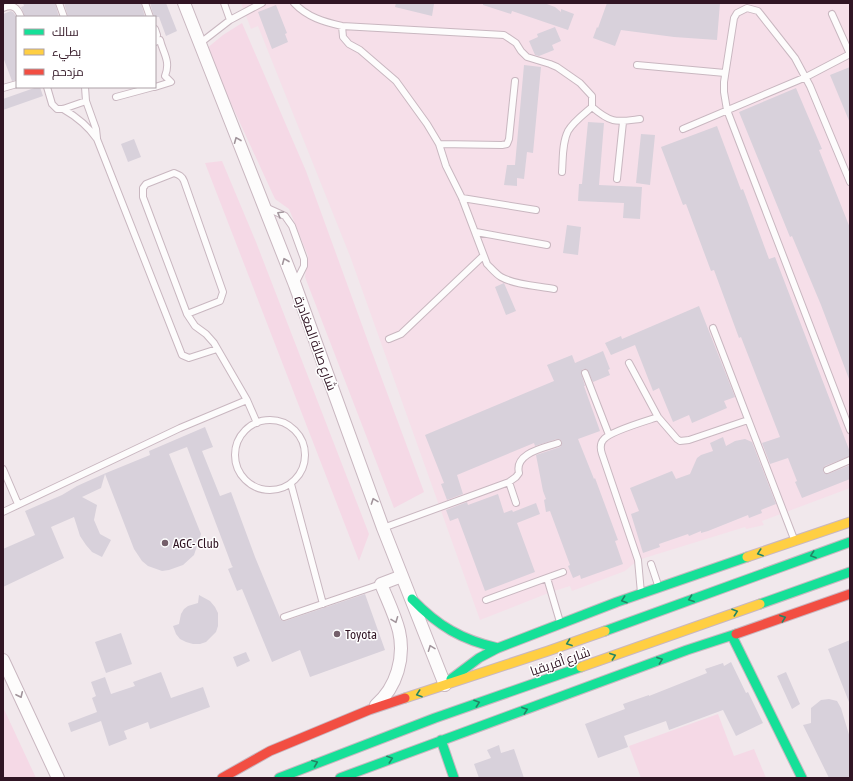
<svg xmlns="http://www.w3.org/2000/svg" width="853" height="781" font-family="'Asap Condensed',Cairo,sans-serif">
  <rect width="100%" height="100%" fill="#f1e8ec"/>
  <path fill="#f6dfe9" d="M241,3H850V488L762,521L764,525L746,529L745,527L638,560L625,571L572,591L570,586L551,592L480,620L350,256L258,26L251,29Z"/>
  <path fill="#f5d9e6" d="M242,23L306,171L370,347L424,492L394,508L305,277L308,256L289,209L275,199L206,49L223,35Z
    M222,161L256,242L369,534L359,561L205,163Z
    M3,707L36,778H3Z
    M718,714L734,756L754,749L766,778H641L629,746Z"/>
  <path fill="#d8d1db" d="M23,3H55L59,17H25L21,7L24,6Z
    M64,3H141L145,17H68Z
    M150,3H166L177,31L166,36L159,17H154Z
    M396,3H428L434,4L432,16L395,7Z
    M483,3H544L555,7L561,12V9L574,14L568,30L512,11L511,14L483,5Z
    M607,3H720L717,40L674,37L621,30L615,46L593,38L597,27L598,28Z
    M276,5L287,33L285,34L288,42L272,49L258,12Z
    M11,11L14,13L17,19V80L12,81L3,57V14Z
    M555,27L561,41L552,45L554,50L539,56L535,55L529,41L538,37L537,34Z
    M524,65L541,67L533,153L527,152L524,179L517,178V186L504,185L507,165H515Z
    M850,67V123L830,75Z
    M37,87H40L43,96L3,110V99Z
    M796,88L822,149L819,150L850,228L849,379L821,305L792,236L790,237L739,112Z
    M588,122L604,123L599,185L642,187L640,219L623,218L624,203L578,201L579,184H582Z
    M717,126L741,190L743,189L769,259L775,257L850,452V456L825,466L823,470L824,473L828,474L850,465V479L802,498L795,482L797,481L788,458L770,464L762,443L780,437L741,337L739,338L714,270L711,271L686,204L683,205L661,147Z
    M641,134L655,135L650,185L636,183Z
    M134,139L141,157L128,162L121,144Z
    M567,225L581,227L578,255L563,253Z
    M504,283L516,311L506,315L495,287Z
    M699,306L735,397L724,401L727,408L692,423L689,415L673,422L659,388L653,391L635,345L611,355L605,343L621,336L622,339Z
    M603,351L610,369L608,370L610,375L593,382L587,369H583L581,373L585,386H584L600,431L578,439L594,479L595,478L618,540L615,541L623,564L581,579L580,575L573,578L568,566L570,565L550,511L546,512L544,500L546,499L543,491L536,455L560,447L562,444L561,440L557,439L535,446L534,443L457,475L463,494L447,500L441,484L444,483L425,435L554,381L547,365L572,355L575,363Z
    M205,427L213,447L202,451L220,496L231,492L255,557L281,620L285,621L365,594L385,650L310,677L300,650L272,662L242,589L237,591L228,569L233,567L232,566L187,447L169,454L201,534L194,555L183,565L169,570L162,571L148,566L142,561L134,549L105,474L101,488L82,497L97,505L94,520L100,534L111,540L102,557L92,552L86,545L80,536L74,517L51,527L64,558L3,587V549L35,535L25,511L62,495L77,486L106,473L150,455L149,451Z
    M723,437L726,446L735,441L745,439L752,442L776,504L761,510L762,513L749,518L748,515L708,531L701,533V531L689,536L688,534L659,544L660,547L643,553L631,514L639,511L630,488L672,471L676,479L690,474L697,458L701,455L713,451L710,443Z
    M498,494L504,513L512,510L513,512L536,503L540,514L517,523L535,572L485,591L458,518L450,521L446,510L467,502L468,505Z
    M199,595L210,601L215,607L218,613V626L216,632L206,642L200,644H193L186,642L180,639L176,634L173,626L179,624L181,614L184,609L188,606L198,603Z
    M121,633L132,664L106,673L95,642Z
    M850,640V702H849L828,649Z
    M246,652L250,661L237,667L233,657Z
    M731,662L746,693L748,692L763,723L736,736L723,710L669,730L666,721L624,736L628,747L598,758L585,724L625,709L623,704L649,695V696L707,673L705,669L723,663L724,666Z
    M161,672L171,698L203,687L210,707L150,729L148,722L124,731L127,739L109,746L101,721L71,732L68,723L97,712L92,698L96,696L91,682L105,677L111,694L135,686L133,682Z
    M786,672L800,704L792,709L777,676Z
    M829,699L837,701L841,708L850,738V778H829L803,725L811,723V708L821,700Z
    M499,745L501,753L514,749L524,778H479L474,764L491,758L487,750Z"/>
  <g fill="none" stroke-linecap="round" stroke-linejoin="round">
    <g stroke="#c9b7c0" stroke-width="8">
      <path id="lane" d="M59,3L64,17
        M145,3L150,17
        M224,3L230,20
        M294,3C307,17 324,22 342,26L504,35L516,43L521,51L527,57L550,64L557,67L580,83L592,96V107C612,124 616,122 640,119
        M3,8C13,4 17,7 21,17
        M832,14L850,54
        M342,26L343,37L349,44L360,50L396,81L427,124L439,144L446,166L462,198L487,264C492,269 496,274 501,277C515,285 539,286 554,289
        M155,29L157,35L155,36
        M155,42L160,40C163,53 171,61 165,76L171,82L155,87
        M199,44L230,20L262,3
        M637,65L725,73
        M47,87L52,104L57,109H63L86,101
        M85,87L86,101L96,129L97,138
        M3,88L17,84
        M116,97L153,87
        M63,109C77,117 88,126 97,139L182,355L189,358L217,349
        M683,129L806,77L850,54
        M439,144L502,145L507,144L509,139L515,81
        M562,172C563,159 562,143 568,131C573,122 584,114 592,107
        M617,179L623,122
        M850,182L810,86L795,58L758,11L747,8L737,13L734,18L724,82V92L727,110L850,430
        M462,198L536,210
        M265,207L285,216L292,226L304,259V266L295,284
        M476,232L547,245
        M187,314L220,301L223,292L184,181C182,176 179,175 174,173L146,184L143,188V197L187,314L195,326L206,334L214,343L247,400L257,423
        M713,328L794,539
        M389,339L401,334L483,256
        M629,363L658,417L677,439L680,441L689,440L748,420
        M585,373L609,435
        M235 455a35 35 0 1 1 70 0a35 35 0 1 1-70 0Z
        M3,469L18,504
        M827,470L850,460
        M509,482L516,503
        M291,484L323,604
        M3,512L180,428L247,400
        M383,528L509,482L516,477L519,473C514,453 544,448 558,443
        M651,564L659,588
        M547,578L560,622
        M641,593L638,560L602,454C600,448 600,443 604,439C611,431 646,421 658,417
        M486,600L563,572
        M284,617L381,584"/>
    </g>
    <g stroke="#c9b7c0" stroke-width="14">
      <path id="street" d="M184,3L295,285L383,528L445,685
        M3,660L58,778
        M376,705C397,687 405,657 399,631C395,615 387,599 381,584L402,576"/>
    </g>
    <g stroke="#c9b7c0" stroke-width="11">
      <path id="fast" d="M412,599C438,626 462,640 498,648
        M760,604L850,572
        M605,631L850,542
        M732,636L802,778
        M451,679L479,658L498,648L617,602L747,557
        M441,740L454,778
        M279,778L435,718L581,667
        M340,778L687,650L736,634"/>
    </g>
    <g stroke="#c9b7c0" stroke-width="11">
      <path id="slow" d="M747,557L850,522
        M581,667L760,604
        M405,698L548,651L605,631"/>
    </g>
    <g stroke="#c9b7c0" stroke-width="11">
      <path id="jam" d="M736,634L850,594
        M222,778L270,751L369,710L405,698"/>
    </g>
    <use href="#lane" stroke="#fdfcfc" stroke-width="6"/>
    <use href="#street" stroke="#fdfcfc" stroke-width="12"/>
    <use href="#fast" stroke="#16e098" stroke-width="9"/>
    <use href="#slow" stroke="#ffcf43" stroke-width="9"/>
    <use href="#jam" stroke="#f24e42" stroke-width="9"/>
  </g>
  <defs><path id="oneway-chevron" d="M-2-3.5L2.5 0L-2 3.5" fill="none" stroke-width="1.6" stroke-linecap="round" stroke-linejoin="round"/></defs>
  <g stroke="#a1949b">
    <use href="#oneway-chevron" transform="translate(237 140) rotate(-112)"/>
    <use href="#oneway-chevron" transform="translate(280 214) rotate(-150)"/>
    <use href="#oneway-chevron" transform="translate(285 261) rotate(-112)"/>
    <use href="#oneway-chevron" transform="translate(374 501) rotate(-110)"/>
    <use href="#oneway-chevron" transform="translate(395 620) rotate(69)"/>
    <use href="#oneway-chevron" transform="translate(431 648) rotate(-111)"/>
    <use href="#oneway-chevron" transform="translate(20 695) rotate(65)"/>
  </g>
  <g stroke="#228564">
    <use href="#oneway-chevron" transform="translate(760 553) rotate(161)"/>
    <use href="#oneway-chevron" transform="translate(813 555) rotate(161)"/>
    <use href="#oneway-chevron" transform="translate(691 599) rotate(160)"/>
    <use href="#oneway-chevron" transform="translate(624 600) rotate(161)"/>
    <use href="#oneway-chevron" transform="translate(735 612) rotate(-19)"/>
    <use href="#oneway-chevron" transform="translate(783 618) rotate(-20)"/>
    <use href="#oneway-chevron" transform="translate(569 643) rotate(160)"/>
    <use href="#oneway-chevron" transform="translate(613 656) rotate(-20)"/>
    <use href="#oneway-chevron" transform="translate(660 660) rotate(-20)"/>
    <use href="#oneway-chevron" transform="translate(419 694) rotate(161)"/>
    <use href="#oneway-chevron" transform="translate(477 703) rotate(-19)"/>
    <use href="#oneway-chevron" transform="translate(525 710) rotate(-20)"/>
    <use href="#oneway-chevron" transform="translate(390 759) rotate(-19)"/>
    <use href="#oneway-chevron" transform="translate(315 763) rotate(-21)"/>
  </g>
  <g fill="#745f6a" stroke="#fff" stroke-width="1.5">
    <circle cx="165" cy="543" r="4"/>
    <circle cx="337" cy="634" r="4"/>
  </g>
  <g text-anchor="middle" stroke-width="3" stroke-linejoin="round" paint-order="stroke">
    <g font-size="13" fill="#311524" stroke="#fff">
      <text transform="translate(316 343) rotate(70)" y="5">شارع صالة المغادرة</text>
      <text transform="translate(560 661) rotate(-19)" y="5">شارع أفريقيا</text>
    </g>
    <g font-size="13" fill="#311524" stroke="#fff" text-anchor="start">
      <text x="173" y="548">AGC- Club</text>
      <text x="345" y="639">Toyota</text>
    </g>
  </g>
  <rect width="853" height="781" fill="none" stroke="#311524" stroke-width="8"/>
  <rect x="16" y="16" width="140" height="72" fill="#ffffff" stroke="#ada1a7"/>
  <rect x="24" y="29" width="20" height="6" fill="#16e098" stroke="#ada1a7"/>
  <text x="52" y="36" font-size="12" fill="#311524">سالك</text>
  <rect x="24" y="49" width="20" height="6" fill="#ffcf43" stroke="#ada1a7"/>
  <text x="52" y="56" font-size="12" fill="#311524">بطيء</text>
  <rect x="24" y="69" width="20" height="6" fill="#f24e42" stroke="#ada1a7"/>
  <text x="52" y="76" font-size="12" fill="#311524">مزدحم</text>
</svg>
